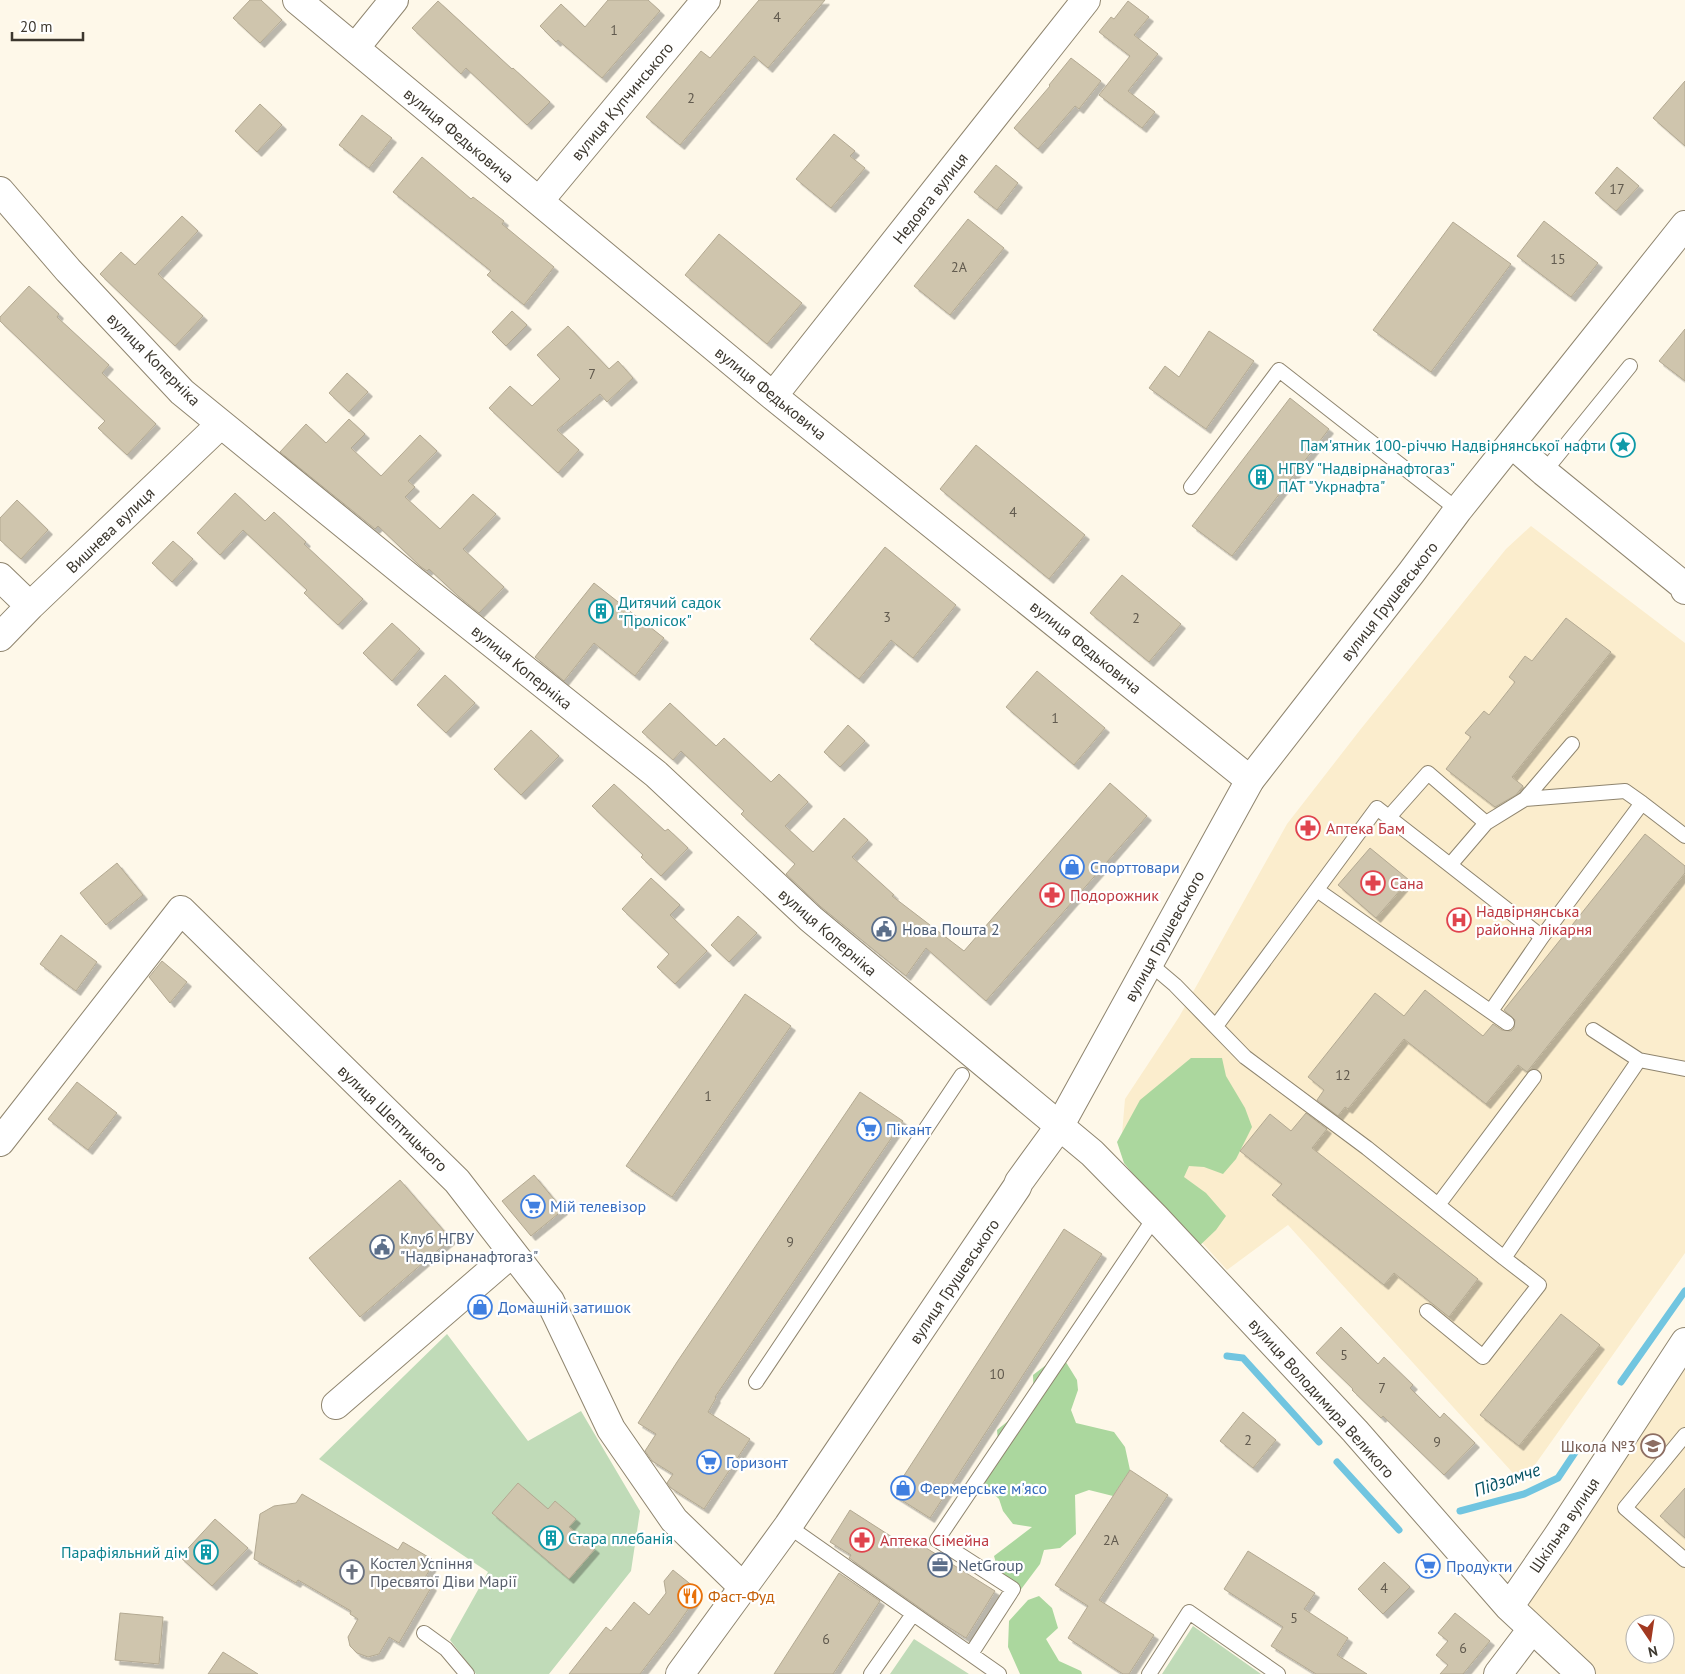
<svg xmlns="http://www.w3.org/2000/svg" width="1685" height="1674" font-family="'PT Sans',sans-serif">
  <defs>
    <filter id="shadow"><feDropShadow dx="4.5" dy="4.5" stdDeviation="0" flood-color="#0004"/></filter>
  </defs>
  <rect width="100%" height="100%" fill="#fef8e9"/>
  <path fill="#fbedcd" fill-rule="evenodd" d="M1531,526L1685,643V1253L1522,1483L1288,1225L1227,1270L1137,1171L1122,1134L1125,1099L1179,1017L1287,824L1360,730L1506,549Z
    M1685,1354V1674H1588L1514,1605ZM1635,1624H1665V1654H1635Z"/>
  <path fill="#c0dbb8" d="M447,1334L528,1441L581,1411L640,1511L631,1571L549,1674H476L450,1640L488,1572L319,1459Z
    M1193,1626L1261,1674H1162Z
    M914,1639L969,1674H890Z"/>
  <path fill="#abd79e" d="M1191,1058H1222L1226,1076L1245,1108L1252,1127L1236,1159L1223,1174L1204,1167L1189,1166L1184,1177L1206,1193L1226,1216L1216,1230L1195,1250L1124,1163L1117,1142L1140,1100Z
    M1064,1359L1077,1380L1078,1390L1071,1410L1076,1423L1114,1432L1125,1447L1130,1470L1113,1496L1089,1490L1075,1495L1076,1534L1060,1548L1044,1550L1040,1564L1016,1596L1003,1587L994,1556L1032,1527L1013,1524L1003,1511L999,1499L982,1483L999,1451L997,1430L1034,1400L1033,1375L1046,1365Z
    M1039,1596L1052,1608L1058,1628L1046,1639L1059,1661L1081,1671L1082,1674H1020L1008,1647L1009,1621L1028,1600Z"/>
  <g fill="none" stroke-linecap="round" stroke-linejoin="round">
    <path stroke="#71c5e0" stroke-width="7" d="M1227,1356L1243,1358L1319,1442
      M1621,1382L1685,1291
      M1337,1462L1399,1530
      M1460,1511L1524,1494L1558,1478L1578,1448"/>
  </g>
  <path fill="#cfc5ad" stroke="#b3a992" filter="url(#shadow)" d="M250,0H261L282,20L260,43L233,18Z
    M608,0H648L660,11L602,78L558,40L556,42L540,26L561,4L585,27Z
    M759,0H825L768,68L754,56L680,145L646,117L701,51L710,58Z
    M438,1L512,69L513,68L550,102L527,125L466,68L461,74L412,28Z
    M1128,1L1149,17L1134,35L1158,54L1128,91L1155,112L1142,128L1099,95L1130,56L1099,32L1111,17L1114,19Z
    M1071,58L1101,81L1079,109L1075,106L1038,149L1014,128L1050,86L1049,85Z
    M1685,81V146L1653,118Z
    M260,104L282,125L257,152L235,131Z
    M362,115L392,138L369,168L339,145Z
    M834,134L855,151L850,156L865,168L831,208L796,179Z
    M422,157L471,199L473,197L504,221L502,224L554,267L524,305L487,275L491,271L393,192Z
    M996,165L1018,183L997,210L974,192Z
    M1617,167L1639,186L1616,211L1595,193Z
    M182,216L198,231L158,274L203,316L175,346L100,274L121,252L135,265Z
    M968,219L1004,248L950,315L914,286Z
    M1544,221L1598,263L1571,297L1517,256Z
    M1453,222L1511,264L1431,372L1373,330Z
    M719,234L802,303L767,344L685,275Z
    M29,286L59,314L57,317L109,365L102,373L156,424L127,455L98,428L105,421L0,321V317Z
    M512,311L527,325L506,346L492,332Z
    M568,326L609,369L618,361L633,378L607,402L600,394L557,430L579,450L558,473L489,408L510,386L532,406L560,379L537,355Z
    M1685,329V381L1659,361Z
    M1209,331L1254,361L1206,429L1149,388L1165,366L1179,377Z
    M347,373L368,392L349,412L329,393Z
    M1290,398L1329,429L1232,556L1192,526Z
    M349,419L365,434L351,448L381,476L420,435L437,451L408,481L415,487L405,497L440,529L473,494L496,514L463,549L504,587L479,613L458,596L429,569L427,571L421,567L378,526L375,529L280,452L306,424L326,443Z
    M976,445L1085,535L1049,579L940,489Z
    M235,493L265,521L274,512L306,542L304,544L363,599L338,625L304,593L307,590L243,530L220,555L197,533Z
    M17,500L48,530L21,559L0,540V518Z
    M173,541L193,559L172,582L152,563Z
    M885,547L956,605L913,658L891,640L859,679L810,639Z
    M1122,575L1181,624L1149,662L1090,613Z
    M594,583L664,638L635,676L594,643L564,681L535,657Z
    M1566,618L1611,652L1512,777L1523,786L1516,795L1495,807L1446,769L1471,737L1465,733L1484,711L1489,715L1515,682L1509,677L1525,656L1532,661Z
    M392,623L420,649L392,681L363,653Z
    M1037,671L1105,728L1074,765L1006,707Z
    M445,675L475,703L446,733L417,705Z
    M670,703L716,746L724,738L771,782L779,774L808,802L785,826L813,852L844,818L868,840L852,857L894,895L892,896L964,951L1110,783L1147,816L986,1001L926,948L906,976L821,907L786,874L795,864L741,814L744,811L681,751L673,760L642,732Z
    M848,725L865,741L840,767L824,752Z
    M531,730L559,756L521,795L494,769Z
    M614,784L665,831L668,829L688,848L661,876L641,857L643,855L592,806Z
    M1645,834L1685,866V873L1527,1072L1518,1065L1486,1104L1404,1039L1348,1109L1345,1107L1338,1116L1317,1100L1324,1090L1308,1077L1375,993L1404,1016L1425,990L1483,1036L1493,1024L1502,1030L1511,1031L1514,1028L1515,1020L1504,1010Z
    M1370,848L1409,880L1376,918L1338,885Z
    M117,863L143,895L106,925L80,893Z
    M651,878L680,905L670,915L707,951L675,984L657,967L669,954L622,909Z
    M738,916L757,933L729,962L711,945Z
    M61,935L97,962L76,991L40,964Z
    M162,961L187,982L170,1003L149,977Z
    M745,994L791,1026L672,1197L626,1166Z
    M77,1082L117,1113L88,1150L48,1119Z
    M860,1092L903,1121L715,1397L716,1398L708,1412L750,1439L704,1509L671,1488L667,1483L673,1474L652,1461L645,1451L656,1434L638,1423L677,1362Z
    M1306,1113L1327,1129L1312,1148L1478,1279L1449,1317L1394,1273L1384,1285L1272,1195L1282,1184L1240,1151L1270,1114L1291,1131Z
    M534,1175L563,1210L531,1236L502,1201Z
    M400,1180L451,1239L360,1317L309,1258Z
    M1064,1229L1102,1254L930,1518L892,1494Z
    M1561,1314L1600,1345L1519,1446L1480,1415Z
    M1341,1327L1378,1364L1384,1357L1413,1385L1410,1388L1440,1418L1444,1413L1475,1443L1444,1475L1383,1416L1381,1418L1352,1390L1353,1389L1316,1353Z
    M1243,1412L1276,1440L1253,1468L1220,1441Z
    M1130,1470L1168,1495L1099,1600L1154,1635L1129,1674H1123L1068,1638L1088,1606L1055,1585Z
    M518,1483L548,1509L555,1501L576,1519L569,1527L595,1549L569,1579L492,1513Z
    M1685,1488V1538L1660,1516Z
    M302,1494L398,1550L403,1542L435,1561L423,1581L432,1586L399,1643L389,1637L379,1654L368,1657L357,1653L350,1646L348,1637L358,1619L350,1614L351,1611L298,1580L296,1583L254,1559L260,1514L274,1506L296,1503Z
    M850,1510L903,1544L907,1536L995,1591L966,1638L937,1620L849,1558L851,1555L830,1542Z
    M215,1519L248,1548L212,1586L180,1557Z
    M1248,1551L1315,1593L1304,1609L1348,1638L1337,1655L1367,1674H1316L1271,1646L1283,1627L1224,1589Z
    M1384,1562L1410,1587L1383,1614L1358,1589Z
    M673,1570L694,1587L697,1595L694,1601L672,1632L640,1674H569L606,1627L611,1631L634,1602L649,1615L666,1593L664,1581Z
    M839,1573L880,1601L833,1674H774Z
    M120,1613L163,1617L159,1664L115,1660Z
    M1455,1613L1490,1641L1463,1674H1440L1448,1665L1436,1655L1448,1641L1438,1633Z
    M223,1652L258,1674H208Z"/>
  <g fill="none" stroke-linecap="round" stroke-linejoin="round">
    <g stroke="#8f856f" stroke-width="16">
      <path id="lane" d="M1544,472L1630,366
        M1191,487L1279,370L1458,510
        M1525,799L1572,744
        M1389,817L1428,773L1486,823
        M1450,865L1486,823L1525,799L1625,791L1642,803
        M1317,890L1507,1023
        M1149,963L1175,985L1245,1057L1367,1148L1504,1258L1639,1060
        M1491,1011L1542,937L1642,803L1685,836
        M1216,1026L1377,808L1542,937
        M1593,1030L1639,1060L1685,1069
        M1438,1205L1534,1077
        M1427,1311L1483,1357L1539,1285L1504,1258
        M756,1382L962,1075
        M1685,1435L1625,1508L1685,1560
        M788,1526L999,1674
        M424,1633L446,1649L467,1674
        M971,1654L1013,1589L937,1540L1155,1217
        M871,1674L913,1614
        M1149,1674L1189,1612L1278,1674"/>
    </g>
    <g stroke="#8f856f" stroke-width="30">
      <path id="street" d="M297,0L773,396L1250,780
        M355,48L394,0
        M0,191L68,270L182,392L415,582L656,774L811,919L1092,1153L1155,1217L1355,1431L1509,1607L1581,1674
        M539,201L706,0
        M773,396L1086,0
        M1512,444L1544,472L1684,586L1685,590
        M0,577L30,606
        M0,637L30,606L221,424
        M0,1142L181,910L457,1181L550,1301L611,1429L674,1520L744,1588
        M336,1405L512,1253
        M1509,1607L1557,1537L1685,1342
        M1498,1674L1532,1629"/>
    </g>
    <g stroke="#8f856f" stroke-width="30">
      <path id="secondary" d="M680,1674L788,1526L1017,1187L1019,1182L1059,1127L1250,780L1411,573L1458,510L1685,225"/>
    </g>
    <use href="#lane" stroke="#fff" stroke-width="14"/>
    <use href="#street" stroke="#fff" stroke-width="28"/>
    <use href="#secondary" stroke="#fff" stroke-width="28"/>
  </g>
  <defs>
    <g id="sight-ring" transform="scale(1.25)"><circle r="9.5" fill="#fff" stroke="#0f9aa8" stroke-width="1.5"/><path d="M0-6L1.8-2.2L6-1.7L2.9 1.2L3.7 5.4L0 3.3L-3.7 5.4L-2.9 1.2L-6-1.7L-1.8-2.2Z" fill="#0f9aa8"/></g>
    <g id="building-ring" transform="scale(1.25)"><circle r="9.5" fill="#fff" stroke="#0f9aa8" stroke-width="1.5"/><path d="M-4-6H4V6H1V3H-1V6H-4ZM-2.5-4.3h1.7v1.8h-1.7ZM.8-4.3h1.7v1.8H.8ZM-2.5-1h1.7V.8h-1.7ZM.8-1h1.7V.8H.8Z" fill="#0f9aa8"/></g>
    <g id="pharmacy-ring" transform="scale(1.25)"><circle r="9.5" fill="#fff" stroke="#e0444e" stroke-width="1.5"/><path d="M-2-6h4v4h4v4h-4v4h-4v-4h-4v-4h4Z" fill="#e0444e"/></g>
    <g id="shop-ring" transform="scale(1.25)"><circle r="9.5" fill="#fff" stroke="#3f7fe0" stroke-width="1.5"/><path d="M-5-2.5h2.3a2.7 3.5 0 0 1 5.4 0H5L5.5 6h-11ZM-1.5-2.5h3a1.5 2.3 0 0 0-3 0Z" fill="#3f7fe0"/></g>
    <g id="hospital-ring" transform="scale(1.25)"><circle r="9.5" fill="#fff" stroke="#e0444e" stroke-width="1.5"/><path d="M-5-5h3v3.5h4V-5h3V5h-3V1.5h-4V5h-3Z" fill="#e0444e"/></g>
    <g id="civic-ring" transform="scale(1.25)"><circle r="9.5" fill="#fff" stroke="#5c6f8a" stroke-width="1.5"/><path d="M-.6-6.5H3V-4.5H.6V-3L4-1V1h2V6H-6V1h2V-1L-.6-3ZM-1.2 2.5V6h2.4V2.5Z" fill="#5c6f8a"/></g>
    <g id="supermarket-ring" transform="scale(1.25)"><circle r="9.5" fill="#fff" stroke="#3f7fe0" stroke-width="1.5"/><path d="M-6-5.5h2.5l.6 2H6L4.5 2H-2.5L-4.4-4H-6ZM-1.5 3.2a1.3 1.3 0 1 0 .1 0ZM3 3.2a1.3 1.3 0 1 0 .1 0Z" fill="#3f7fe0"/></g>
    <g id="school-ring" transform="scale(1.25)"><circle r="9.5" fill="#fff" stroke="#8d6e63" stroke-width="1.5"/><path d="M0-5L7-2L0 1L-7-2ZM-4 1L0 2.5L4 1V4Q0 6-4 4Z" fill="#8d6e63"/></g>
    <g id="office-ring" transform="scale(1.25)"><circle r="9.5" fill="#fff" stroke="#5c6f8a" stroke-width="1.5"/><path d="M-6-3h4V-5.5h4V-3h4V5H-6ZM-1-4.5V-3h2v-1.5ZM-6 0V1H6V0Z" fill="#5c6f8a"/></g>
    <g id="church-ring" transform="scale(1.25)"><circle r="9.5" fill="#fff" stroke="#6b7280" stroke-width="1.5"/><path d="M-1.2-6h2.4v3.5h3.3v2.4h-3.3V6h-2.4V-.1h-3.3v-2.4h3.3Z" fill="#6b7280"/></g>
    <g id="restaurant-ring" transform="scale(1.25)"><circle r="9.5" fill="#fff" stroke="#e8710a" stroke-width="1.5"/><path d="M-5-6h1v4h1v-4h1v4h1v-4h1v5L-1.5 .5V6h-2V.5L-5-1ZM5-6V6H3V1.5H1.5Q1.5-4 5-6Z" fill="#e8710a"/></g>
  </defs>
  <g fill-rule="evenodd">
    <use href="#sight-ring" x="1623" y="445"/>
    <use href="#building-ring" x="1261" y="477"/>
    <use href="#building-ring" x="601" y="611"/>
    <use href="#pharmacy-ring" x="1308" y="828"/>
    <use href="#shop-ring" x="1072" y="867"/>
    <use href="#pharmacy-ring" x="1373" y="883"/>
    <use href="#pharmacy-ring" x="1052" y="895"/>
    <use href="#hospital-ring" x="1459" y="920"/>
    <use href="#civic-ring" x="884" y="929"/>
    <use href="#supermarket-ring" x="869" y="1129"/>
    <use href="#supermarket-ring" x="533" y="1206"/>
    <use href="#civic-ring" x="382" y="1247"/>
    <use href="#shop-ring" x="480" y="1307"/>
    <use href="#school-ring" x="1653" y="1446"/>
    <use href="#supermarket-ring" x="709" y="1462"/>
    <use href="#shop-ring" x="903" y="1488"/>
    <use href="#building-ring" x="551" y="1538"/>
    <use href="#pharmacy-ring" x="862" y="1540"/>
    <use href="#building-ring" x="206" y="1552"/>
    <use href="#office-ring" x="940" y="1565"/>
    <use href="#supermarket-ring" x="1428" y="1566"/>
    <use href="#church-ring" x="352" y="1572"/>
    <use href="#restaurant-ring" x="690" y="1596"/>
  </g>
  <g text-anchor="middle" stroke-width="4.5" stroke-linejoin="round" paint-order="stroke">
    <g font-size="14" fill="#615a4e">
      <text x="777" y="22">4</text>
      <text x="614" y="35">1</text>
      <text x="691" y="103">2</text>
      <text x="1617" y="194">17</text>
      <text x="1558" y="264">15</text>
      <text x="959" y="272">2А</text>
      <text x="592" y="379">7</text>
      <text x="1013" y="517">4</text>
      <text x="887" y="622">3</text>
      <text x="1136" y="623">2</text>
      <text x="1055" y="723">1</text>
      <text x="1343" y="1080">12</text>
      <text x="708" y="1101">1</text>
      <text x="790" y="1247">9</text>
      <text x="1344" y="1360">5</text>
      <text x="997" y="1379">10</text>
      <text x="1382" y="1393">7</text>
      <text x="1248" y="1445">2</text>
      <text x="1437" y="1447">9</text>
      <text x="1111" y="1545">2А</text>
      <text x="1384" y="1593">4</text>
      <text x="1294" y="1623">5</text>
      <text x="826" y="1644">6</text>
      <text x="1463" y="1653">6</text>
    </g>
    <g font-size="16" fill="#3c372e" stroke="#fff">
      <text transform="translate(622 101) rotate(-50)" y="6">вулиця Купчинського</text>
      <text transform="translate(459 135) rotate(40)" y="6">вулиця Федьковича</text>
      <text transform="translate(930 198) rotate(-52)" y="6">Недовга вулиця</text>
      <text transform="translate(154 359) rotate(45)" y="6">вулиця Коперніка</text>
      <text transform="translate(771 393) rotate(39)" y="6">вулиця Федьковича</text>
      <text transform="translate(110 530) rotate(-44)" y="6">Вишнева вулиця</text>
      <text transform="translate(1389 601) rotate(-52)" y="6">вулиця Грушевського</text>
      <text transform="translate(1086 647) rotate(39)" y="6">вулиця Федьковича</text>
      <text transform="translate(522 667) rotate(39)" y="6">вулиця Коперніка</text>
      <text transform="translate(828 932) rotate(41)" y="6">вулиця Коперніка</text>
      <text transform="translate(1164 936) rotate(-61)" y="6">вулиця Грушевського</text>
      <text transform="translate(393 1118) rotate(44)" y="6">вулиця Шептицького</text>
      <text transform="translate(954 1281) rotate(-56)" y="6">вулиця Грушевського</text>
      <text transform="translate(1322 1398) rotate(48)" y="6">вулиця Володимира Великого</text>
      <text transform="translate(1564 1525) rotate(-56)" y="6">Шкільна вулиця</text>
    </g>
    <g font-size="16" fill="#0d838f" stroke="#fff" text-anchor="start">
      <text x="1606" y="451" text-anchor="end">Пам'ятник 100-річчю Надвірнянської нафти</text>
      <text x="1278" y="474">НГВУ "Надвірнанафтогаз"<tspan x="1278" dy="18">ПАТ "Укрнафта"</tspan></text>
      <text x="618" y="608">Дитячий садок<tspan x="618" dy="18">"Пролісок"</tspan></text>
      <text x="568" y="1544">Стара плебанія</text>
      <text x="188" y="1558" text-anchor="end">Парафіяльний дім</text>
    </g>
    <g font-size="16" fill="#be3a42" stroke="#fff" text-anchor="start">
      <text x="1326" y="834">Аптека Бам</text>
      <text x="1390" y="889">Сана</text>
      <text x="1070" y="901">Подорожник</text>
      <text x="1476" y="917">Надвірнянська<tspan x="1476" dy="18">районна лікарня</tspan></text>
      <text x="880" y="1546">Аптека Сімейна</text>
    </g>
    <g font-size="16" fill="#366cbe" stroke="#fff" text-anchor="start">
      <text x="1090" y="873">Спорттовари</text>
      <text x="886" y="1135">Пікант</text>
      <text x="550" y="1212">Мій телевізор</text>
      <text x="498" y="1313">Домашній затишок</text>
      <text x="726" y="1468">Горизонт</text>
      <text x="920" y="1494">Фермерське м'ясо</text>
      <text x="1446" y="1572">Продукти</text>
    </g>
    <g font-size="16" fill="#4e5e75" stroke="#fff" text-anchor="start">
      <text x="902" y="935">Нова Пошта 2</text>
      <text x="400" y="1244">Клуб НГВУ<tspan x="400" dy="18">"Надвірнанафтогаз"</tspan></text>
      <text x="958" y="1571">NetGroup</text>
    </g>
    <g font-size="16" fill="#785e54" stroke="#fff" text-anchor="end">
      <text x="1636" y="1452">Школа №3</text>
    </g>
    <g font-size="16" fill="#5b616d" stroke="#fff" text-anchor="start">
      <text x="370" y="1569">Костел Успіння<tspan x="370" dy="18">Пресвятої Діви Марії</tspan></text>
    </g>
    <g font-size="16" fill="#c56008" stroke="#fff" text-anchor="start">
      <text x="708" y="1602">Фаст-Фуд</text>
    </g>
    <g font-size="18" font-style="italic" fill="#055264" stroke="#fff">
      <text transform="translate(1507 1480) rotate(-19)" y="6">Підзамче</text>
    </g>
  </g>
  <g transform="translate(1650 1639) rotate(167)"><circle r="24" fill="#ffffff" stroke="#b1afab"/>
  <path d="M0-4L9 19L0 12L-9 19Z" fill="#a23921"/>
  <text y="-8" font-size="14" font-weight="bold" text-anchor="middle" fill="#3c372e">N</text>
  </g>
  <path d="M12 32v8h71v-8" fill="none" stroke="#3c372e" stroke-width="2.5"/>
  <text x="20" y="32" font-size="15" fill="#3c372e" stroke="#ffffff" stroke-width="4" paint-order="stroke">20 m</text>
</svg>
